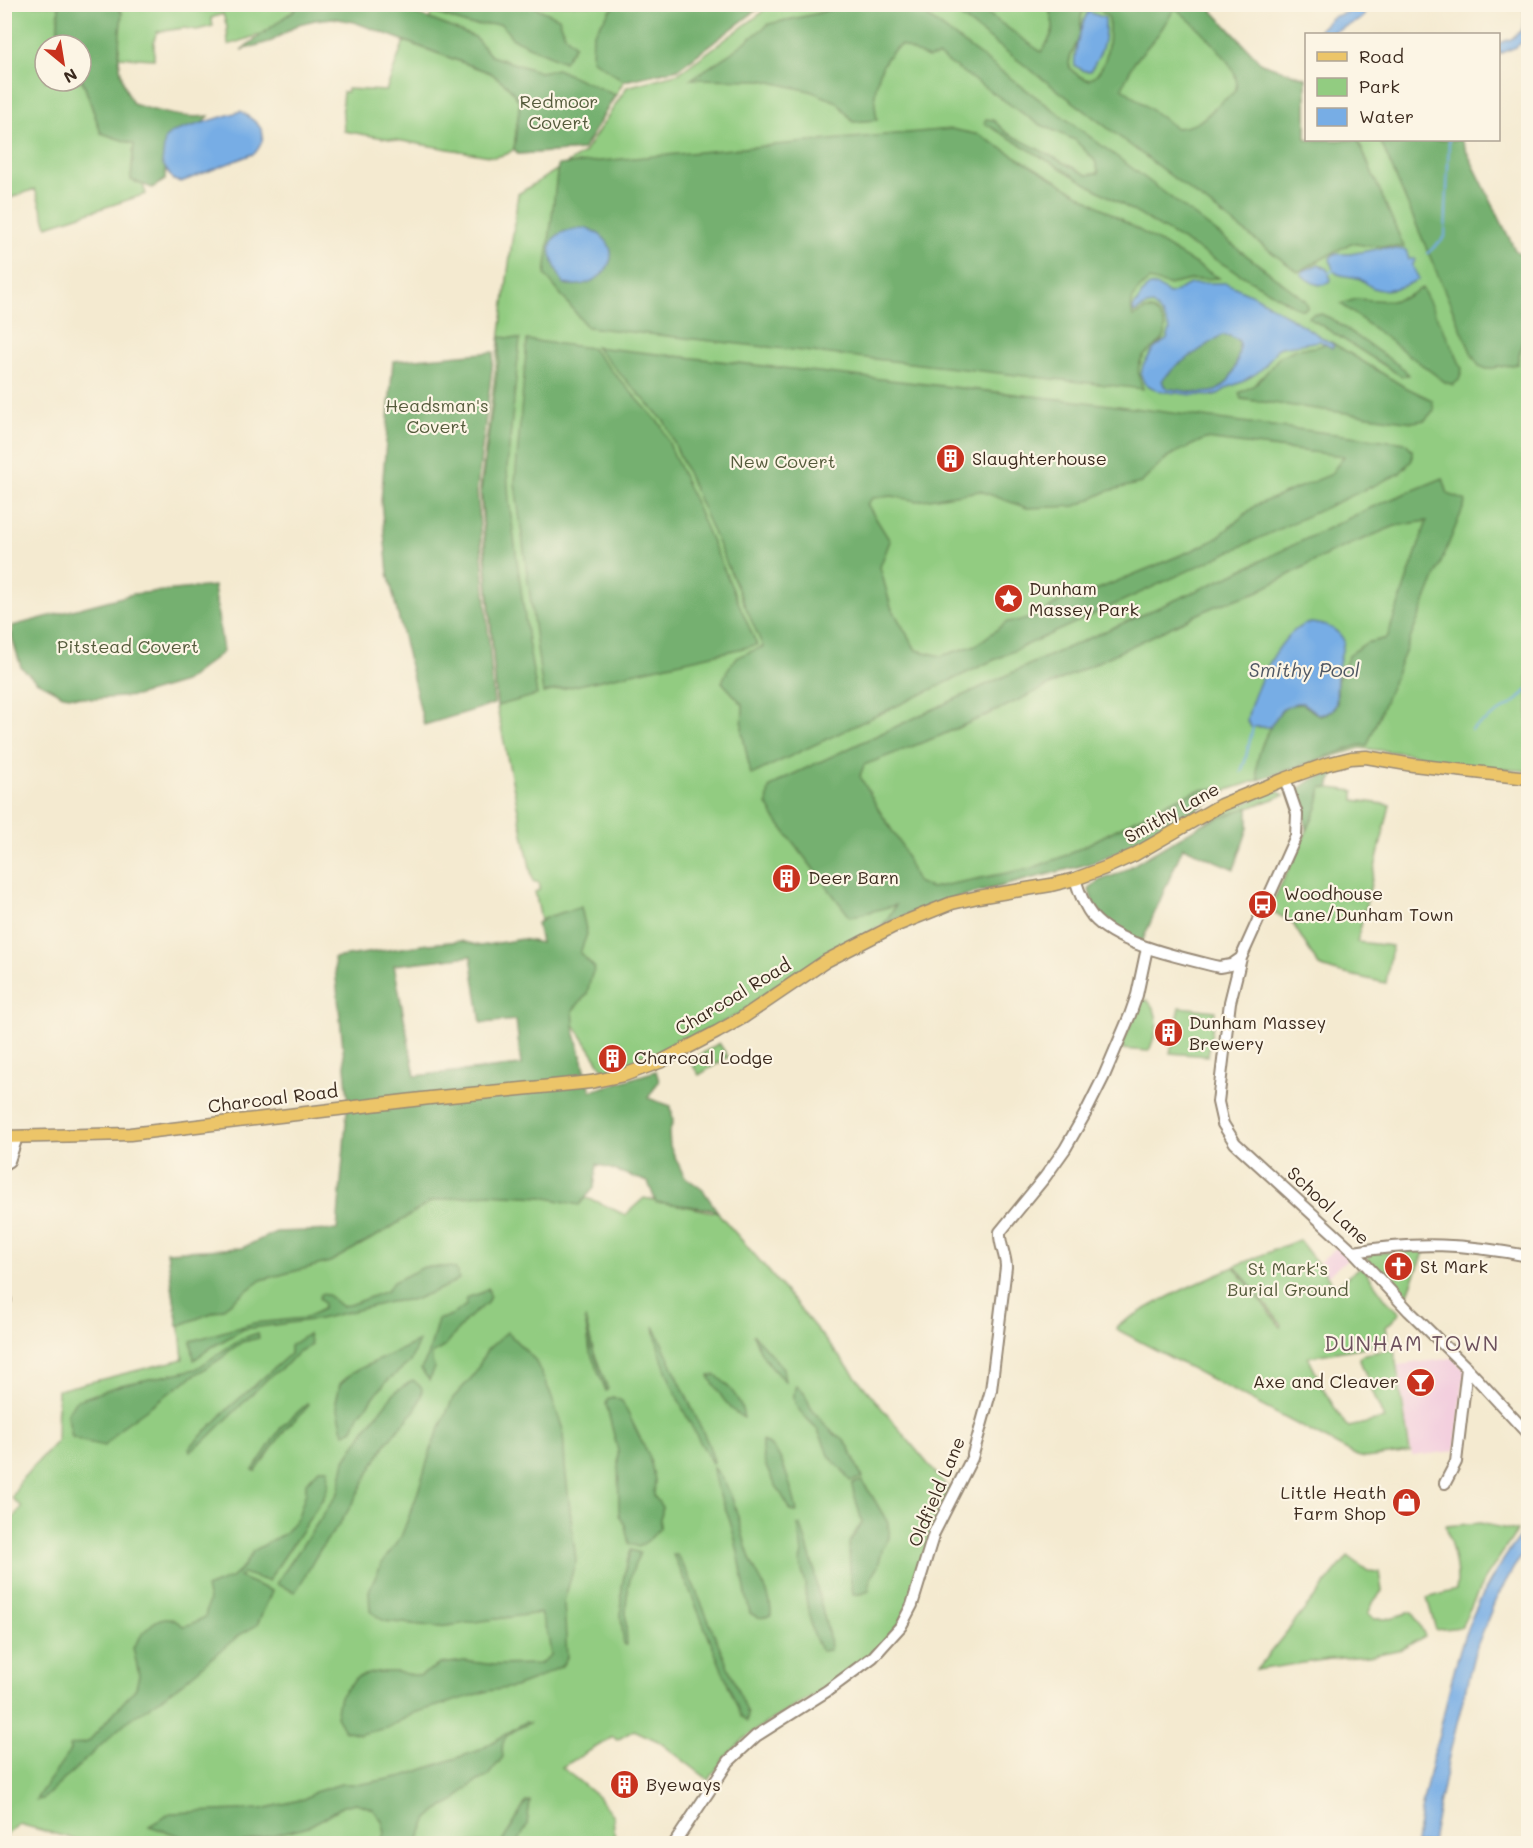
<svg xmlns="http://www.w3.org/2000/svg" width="1533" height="1848" font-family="Mali,sans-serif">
<rect width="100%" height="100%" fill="#fcf5e5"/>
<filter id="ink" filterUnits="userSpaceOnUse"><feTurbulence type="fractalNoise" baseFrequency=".0167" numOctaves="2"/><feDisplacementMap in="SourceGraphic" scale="12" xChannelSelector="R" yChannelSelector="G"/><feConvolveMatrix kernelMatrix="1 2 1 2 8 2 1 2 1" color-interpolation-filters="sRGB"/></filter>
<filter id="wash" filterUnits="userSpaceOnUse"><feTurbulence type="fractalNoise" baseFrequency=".008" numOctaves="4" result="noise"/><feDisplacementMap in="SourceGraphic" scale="24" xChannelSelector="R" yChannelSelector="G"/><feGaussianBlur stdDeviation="1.35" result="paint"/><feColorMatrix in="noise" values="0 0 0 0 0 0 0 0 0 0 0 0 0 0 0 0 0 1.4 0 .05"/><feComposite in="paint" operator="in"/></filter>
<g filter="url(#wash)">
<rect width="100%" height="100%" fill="#f4ead0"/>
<!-- built -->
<path fill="#f3cfde" d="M1342 1242 1354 1254 1328 1275 1319 1263Z
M1452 1358 1465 1370 1455 1451 1412 1456 1398 1365Z"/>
<!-- green -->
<path fill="#92cc81" stroke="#667b50" stroke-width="1.5" d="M4 5H59L58 29 69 45H45V81H81V76L101 133 134 144 131 180 143 185 146 194 47 226 35 189 5 200Z
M115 5H301L262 34 228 45 227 27 223 14 211 18 213 26 197 30 184 28 157 32 154 40V59L119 57 118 43 122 13Z
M435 5H762L758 9 678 69 624 81 583 150 518 154 532 85 421 41Z
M767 5H1207L1261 63 1306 78V140H1461L1515 250 1528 261V771L1464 766 1412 754 1360 748 1227 790 1160 833 1092 863 936 903 884 924 841 946 781 984 739 1014 662 1054 638 1065 607 1075 558 1000 535 892 539 890 540 885 538 882H533L497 708 480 489 518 194 584 153 627 87 679 73 760 14Z
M404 41 491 73 508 86 520 102 514 149 507 154 495 157 344 131 342 102 343 92H347V89L386 91Z
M1322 787 1354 791V800L1390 805 1357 942 1392 946 1386 983 1337 972 1319 966 1292 922 1269 910 1313 818Z
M1277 791 1284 795 1201 825 1223 812Z
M1147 1000C1163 1015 1156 1034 1149 1051L1121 1049 1135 1012 1141 1001Z
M1180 1007 1215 1011 1208 1056 1170 1053Z
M719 1043 728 1057 699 1075 690 1061Z
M432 1183 548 1186 598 1202 625 1215 644 1198 718 1213 766 1268 951 1492 910 1603 900 1623 883 1643 823 1690 763 1725 744 1739 725 1757 709 1780 658 1741 634 1730 617 1740 613 1737 562 1767 598 1797 613 1816 615 1843 92 1844 19 1824 5 1836V1518L10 1522 22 1507 12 1498 21 1480 57 1441 58 1390 183 1359 177 1302 322 1250Z
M1299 1240 1335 1286 1362 1266 1387 1301 1400 1313 1386 1327 1389 1343 1308 1357 1326 1394 1345 1424 1349 1427 1384 1419 1359 1358 1365 1354 1394 1349 1410 1452 1365 1458 1357 1456 1116 1329 1117 1326C1154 1302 1193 1284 1234 1267L1281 1327 1282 1325 1235 1266Z
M1425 1250 1405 1301 1367 1258 1373 1253Z
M1480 1523 1517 1531 1483 1582 1461 1627 1436 1630 1427 1598 1456 1590C1460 1570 1451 1546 1446 1526Z
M1348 1556 1368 1571 1379 1572 1382 1591 1374 1601 1368 1614 1373 1619H1386L1413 1612 1425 1636 1402 1649 1369 1656 1330 1659 1256 1670Z"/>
<!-- forest -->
<path fill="#75b06f" stroke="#586d46" stroke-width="1.5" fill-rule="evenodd" d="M618 4H762V5L758 9 678 69 624 81 592 59 593 34 610 11Z
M59 5H115L122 13C118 47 115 73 133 104 159 112 182 119 209 116L196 131 166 153 165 180 152 188 131 180 134 144 101 133 81 76V45H69L58 29Z
M301 5H394L475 37 491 56 540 72 557 69 615 95 583 150 518 154 514 149 520 102 508 86 491 73 354 22 333 18 315 20 299 24 272 41 241 50Z
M413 5H530L559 18 565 35 575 45 564 62 513 39 501 24 469 25Z
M845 5H912L1132 168 1305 300 1308 306 1305 309H1299L984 123 986 119 993 120 1007 133 1087 175 1099 173 1095 161 1075 140 1037 123 939 56 928 58 901 45C884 55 877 76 875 95 874 103 876 112 877 120L853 122 837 102 810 91 762 80 691 79 728 55 769 24 815 14Z
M945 5H976L1041 52C1046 45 1054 34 1053 25 1052 17 1049 14 1049 5H1207L1261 63 1306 78V140H1358L1404 247 1368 246 1351 243 1298 272ZM1089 7 1100 10 1109 18C1109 38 1110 71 1088 80 1058 68 1071 58 1079 38 1081 30 1080 21 1082 13ZM1175 8C1190 20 1243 66 1236 88 1234 95 1225 98 1219 104 1203 119 1199 126 1176 128L1122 88 1133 64 1159 33Z
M951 129 980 135 1219 278 1191 280 1168 285 1149 280C1136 291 1128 299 1133 317L1145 310H1152C1159 314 1161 317 1164 324 1172 346 1144 345 1139 366 1137 374 1141 382 1143 389L587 327 545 275 558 165Z
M1380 140H1461L1515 250 1528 260V319L1517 364 1487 369 1479 366 1473 357Z
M1422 288 1454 350 1462 369 1459 380 1453 385 1445 382 1341 304 1356 299 1391 301 1406 297Z
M1313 314H1321L1330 318 1404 369 1408 375 1401 376 1308 317Z
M1222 335 1230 336 1239 341C1240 359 1232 387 1212 392 1199 395 1182 390 1169 389L1164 386 1162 380 1176 366Z
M500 337 520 339 507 468 509 501 529 648 537 695 497 706 481 490 499 360Z
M527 340 591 348 661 425 757 645 543 693 515 483Z
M1331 342 1403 386 1432 400 1434 410 1425 420 1413 422 1241 399 1239 393 1253 386 1265 374 1280 356 1296 349 1316 347Z
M595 347 1094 403 1406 443 1412 450V460L1399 474 996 659 751 775 742 732 743 705 722 682C734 654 736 657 763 647L665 422ZM1205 439 1344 456 1330 475 1256 505 1214 540 1193 550 1091 592 1063 599 1036 618 1007 622 976 645 941 656 916 650 891 607 880 567 890 541 867 504 873 498 892 496 917 501 980 491 1027 508 1076 506 1108 491 1141 483 1169 456Z
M494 352 477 489 494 704 424 725 388 573 381 501 393 361Z
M1443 478 1448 494 1466 501 1367 746 1360 745 1259 780C1258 776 1256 770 1257 766 1258 749 1273 714 1288 706 1293 704 1298 704 1303 704L1318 715H1325L1333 710 1337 703V681L1350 654 1366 643 1387 638 1427 521 1395 526 1330 553 1257 592 1213 607 1000 709 942 735 864 765 860 776 879 810 902 846 917 882 931 888 1032 868 1067 855 1169 802 1199 790 1217 788 1227 790 1160 833 1092 863 936 903 884 924 896 905 850 917 776 820 767 804 769 788 785 778 1033 663 1225 578 1370 508Z
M214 586 223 652 184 682 136 696 93 699 63 695 36 681 21 667 12 637V626L133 594Z
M1336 772 1331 781 1329 788 1322 787 1317 808 1307 830 1299 789 1313 779Z
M1248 807V828L1234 869 1183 847 1142 942C1120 930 1095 918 1089 890L1098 881 1118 874 1201 825Z
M581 907 587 934 580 953 595 968 591 977 587 994 573 1010 575 1034 591 1091 656 1071 659 1081 648 1098 671 1106 673 1121 669 1133 670 1146 684 1176 703 1190 718 1212 711 1209 656 1202 648 1182 597 1164 594 1188 579 1205 542 1197 487 1194 432 1201 387 1230 330 1262 261 1280 222 1309 178 1326 167 1252 242 1248 276 1232 337 1230 348 1098 334 958 428 944 461 941 480 946 522 939 541 943 537 923 547 917ZM471 956 481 1023 516 1020 521 1065 415 1076 394 965Z
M424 1267H450L456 1269 459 1279 445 1287 416 1299 390 1302 319 1319 244 1329 212 1347 194 1360 191 1341 254 1323 305 1318 323 1309 324 1304 319 1298 321 1294 328 1295 341 1306 349 1305 387 1291 393 1282Z
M488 1288 490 1296 487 1303 466 1320 445 1346 432 1354V1362L435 1368 429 1380 421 1369 428 1356 438 1319C449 1318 458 1311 466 1305V1298L481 1293Z
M585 1318 593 1350 608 1389 606 1391 590 1352Z
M654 1326 708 1443 714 1461 712 1463C690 1425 660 1370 654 1326Z
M507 1332 535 1360 550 1392 563 1430 565 1467 576 1561 564 1601 567 1658 562 1666 536 1679 515 1687 488 1691 414 1713 387 1728 360 1734 344 1730 336 1716 340 1696 357 1677 376 1672H396L420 1676 440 1664 465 1661 494 1665 539 1664 551 1655 548 1635 540 1613 439 1627 384 1621 370 1611 369 1591 382 1563 401 1537 416 1498 433 1443 453 1398 474 1375 487 1350Z
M258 1333 259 1338 242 1342 228 1352 222 1358 190 1378 123 1426 105 1446 82 1441 72 1437 67 1414 75 1401 121 1385 196 1369 240 1339Z
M308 1334 311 1345 298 1352 287 1364 267 1379 208 1438 190 1451 189 1448 231 1406 290 1354V1346Z
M753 1334 783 1368 785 1381C770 1368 759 1353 753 1334Z
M419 1341 410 1362 386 1382 359 1415 353 1429 344 1434 336 1402 340 1384 353 1372Z
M716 1375C730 1387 741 1399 744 1418 728 1410 718 1391 709 1376Z
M413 1380 422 1388C421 1413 401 1423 388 1441 372 1464 361 1490 346 1514 340 1525 331 1534 324 1544 313 1559 306 1577 295 1592L276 1584 338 1493 345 1460 367 1427 394 1393Z
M796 1385 804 1392 811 1408 821 1420 834 1434 841 1437 849 1447 862 1478 850 1481C844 1470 835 1465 829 1455 825 1447 822 1437 817 1429 810 1420 796 1411 794 1399 793 1395 795 1389 796 1385Z
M613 1397 622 1401 649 1456 655 1480 654 1496 662 1507V1513L660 1518V1528L650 1539 639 1547 629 1544 625 1525 619 1515 618 1451 606 1404 608 1399Z
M307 1404 309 1405 302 1413 286 1428 256 1471 253 1470 282 1426Z
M762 1441C768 1444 773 1447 777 1453 784 1463 795 1499 797 1512L791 1511C779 1487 760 1469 762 1441Z
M713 1467C737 1492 738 1526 750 1558 758 1580 771 1589 771 1615 762 1619 758 1618 750 1613 743 1584 740 1553 731 1525 725 1504 714 1488 713 1467Z
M319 1469H329L328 1485 324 1497 268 1581 243 1573 239 1577 272 1591 257 1625 238 1636 175 1689 125 1723 43 1799 36 1800C46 1782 60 1769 70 1750L69 1746 88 1742 136 1688 139 1675 133 1648C139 1638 152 1619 165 1618 172 1617 177 1622 183 1626L191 1624 205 1617 209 1600 206 1588 231 1578 243 1567 253 1551 284 1534 298 1517 306 1492V1483Z
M862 1481 871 1494 888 1523 889 1532V1538L882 1550 878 1566 870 1579 869 1591 861 1594H853L850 1576 849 1543 862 1522 852 1486 853 1483Z
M798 1525H801L814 1569 818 1593 829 1636 830 1650 821 1651 812 1630 806 1598 805 1584 800 1562 802 1553Z
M631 1550 640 1553C624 1584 625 1611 627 1645H624C619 1609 619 1585 631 1550Z
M673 1555H677L694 1586 748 1714 747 1721 741 1716 689 1589Z
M525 1722 529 1723C511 1733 499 1734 503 1757L487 1777 474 1783 463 1792 454 1802 438 1810 428 1819 417 1843H379L385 1833 382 1821 373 1809 356 1803 343 1806 324 1818 309 1826 242 1843H202L149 1826 171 1813 262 1809 304 1799 315 1792 341 1784H362L404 1776 480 1750Z
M530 1801 527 1825 518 1843H502L526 1802Z"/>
<!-- water -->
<path fill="#77ade5" stroke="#596c82" stroke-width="1.5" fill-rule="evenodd" d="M1354 5H1366L1364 16 1360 20 1328 34H1315L1331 18 1352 10Z
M1524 5H1528V37L1516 47 1499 54V43L1511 39 1522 30 1525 16Z
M1088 12 1105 18C1106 40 1103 52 1090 71H1085L1075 66C1073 56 1082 21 1088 12Z
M241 111C259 124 272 132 255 153L181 182 173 180 162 163 165 138 173 132Z
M587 228C635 246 603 293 564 284 544 250 542 230 587 228Z
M1383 248 1406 250 1409 259H1415V261L1412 265 1419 279C1406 286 1388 294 1373 288 1367 285 1363 279 1357 278 1342 274 1332 279 1330 258L1334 254H1350Z
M1319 264 1327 269 1331 279C1323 291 1309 282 1301 274L1303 271Z
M1209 283H1226L1257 297 1334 345 1332 348 1320 341 1281 347 1277 349 1265 366 1257 373 1242 382 1229 387 1218 394 1210 396 1193 395 1158 391 1144 383 1141 375 1143 365 1153 350 1167 339 1170 330C1165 320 1162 312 1152 305L1144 307 1134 313 1133 308C1146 291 1146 275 1169 294L1173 293 1190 284ZM1222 335 1230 336 1239 341C1240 359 1232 387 1212 392 1199 395 1182 390 1169 389L1164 386 1162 380 1176 366Z
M1311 623C1325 624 1338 628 1344 641L1337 673 1336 703 1332 710 1325 714H1318L1303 703H1296L1281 710 1270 727H1251L1247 721C1251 695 1281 626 1311 623Z
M1528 1526V1548L1514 1567 1495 1601 1475 1651 1450 1752 1434 1830 1432 1843H1416C1421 1804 1431 1765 1441 1726 1448 1696 1454 1666 1464 1637 1479 1596 1501 1560 1528 1526Z"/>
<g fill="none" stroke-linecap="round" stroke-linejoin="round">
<!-- stream -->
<path stroke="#77ade5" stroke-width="2" d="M1428 253 1445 237 1449 140
M1329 273 1334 270
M1471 730 1518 700 1528 689
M1241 772 1245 761 1253 727"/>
</g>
</g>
<g filter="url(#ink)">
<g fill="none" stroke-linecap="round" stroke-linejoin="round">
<defs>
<path id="minor" d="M1285 779 1297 814 1296 836 1241 958 1230 1002 1218 1102 1223 1124 1235 1143 1354 1252 1409 1311 1467 1368 1528 1434
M1075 879C1079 892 1084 906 1093 917 1117 945 1184 958 1219 967L1231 965 1241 958
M4 1164 9 1161 17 1137
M1354 1252C1417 1241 1466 1244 1528 1256
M4 1298 6 1300
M1445 1483 1456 1462 1467 1368
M674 1844 729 1761 756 1736 827 1691 873 1657 901 1626 912 1605 934 1533 972 1458 991 1390 1006 1267C1006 1255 999 1244 1000 1232L1045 1177 1065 1149 1085 1114 1104 1076 1130 1015 1137 995 1147 948"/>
<path id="major" d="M4 1137 130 1134 430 1098 591 1082 624 1075 662 1061 717 1032 742 1018 826 961 892 927 952 903 978 897 1051 885 1075 879 1105 868 1134 855 1221 805 1285 779 1327 764 1351 758 1366 757 1413 765 1528 778"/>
</defs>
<!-- minor casing -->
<use href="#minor" stroke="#988a77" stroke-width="14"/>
<!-- major casing -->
<use href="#major" stroke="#988a77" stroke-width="15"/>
<!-- minor -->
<use href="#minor" stroke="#fff" stroke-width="10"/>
<!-- major -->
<use href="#major" stroke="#ecc569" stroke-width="12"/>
</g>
</g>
<!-- icons -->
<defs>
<symbol id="building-disc" viewBox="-11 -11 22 22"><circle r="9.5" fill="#c8321e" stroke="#fcf5e5"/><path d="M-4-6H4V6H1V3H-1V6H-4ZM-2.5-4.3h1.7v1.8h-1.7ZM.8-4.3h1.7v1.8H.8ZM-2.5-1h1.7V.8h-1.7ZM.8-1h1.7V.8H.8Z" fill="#fff"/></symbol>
<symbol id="sight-disc" viewBox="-11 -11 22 22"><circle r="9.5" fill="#c8321e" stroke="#fcf5e5"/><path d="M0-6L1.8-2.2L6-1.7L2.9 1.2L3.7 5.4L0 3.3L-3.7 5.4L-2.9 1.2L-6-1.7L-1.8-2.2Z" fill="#fff"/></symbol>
<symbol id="bus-disc" viewBox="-11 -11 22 22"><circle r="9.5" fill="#c8321e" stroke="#fcf5e5"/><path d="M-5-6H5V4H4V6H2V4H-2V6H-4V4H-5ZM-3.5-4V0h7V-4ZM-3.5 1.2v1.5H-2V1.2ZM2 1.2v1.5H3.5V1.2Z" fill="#fff"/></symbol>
<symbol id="church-disc" viewBox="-11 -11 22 22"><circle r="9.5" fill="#c8321e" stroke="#fcf5e5"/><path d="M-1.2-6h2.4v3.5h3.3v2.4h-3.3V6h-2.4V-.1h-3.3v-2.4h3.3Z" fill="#fff"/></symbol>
<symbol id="bar-disc" viewBox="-11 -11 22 22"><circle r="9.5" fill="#c8321e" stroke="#fcf5e5"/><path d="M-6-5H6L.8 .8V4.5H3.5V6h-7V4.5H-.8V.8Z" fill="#fff"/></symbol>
<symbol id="shop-disc" viewBox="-11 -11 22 22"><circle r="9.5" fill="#c8321e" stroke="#fcf5e5"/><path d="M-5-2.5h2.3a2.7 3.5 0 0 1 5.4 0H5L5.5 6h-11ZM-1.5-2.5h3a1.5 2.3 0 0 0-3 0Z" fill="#fff"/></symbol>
</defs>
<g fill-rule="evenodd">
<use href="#building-disc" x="934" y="442" width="33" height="33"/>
<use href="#sight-disc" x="992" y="582" width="33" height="33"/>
<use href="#building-disc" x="770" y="862" width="33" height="33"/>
<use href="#bus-disc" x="1246" y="888" width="33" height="33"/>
<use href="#building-disc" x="1152" y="1016" width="33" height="33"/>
<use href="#building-disc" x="596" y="1042" width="33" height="33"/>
<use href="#church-disc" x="1382" y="1250" width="33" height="33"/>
<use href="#bar-disc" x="1404" y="1366" width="33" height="33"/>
<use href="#shop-disc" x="1390" y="1486" width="33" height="33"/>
<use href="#building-disc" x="608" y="1768" width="33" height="33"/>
</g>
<g text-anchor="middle" stroke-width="4.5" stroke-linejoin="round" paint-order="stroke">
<!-- park labels -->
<g font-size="18" fill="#555b3c" stroke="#fcf5e5">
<text x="559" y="108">Redmoor<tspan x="559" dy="21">Covert</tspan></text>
<text x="437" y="412">Headsman's<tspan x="437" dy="21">Covert</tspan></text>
<text x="783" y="468">New Covert</text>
<text x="128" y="653">Pitstead Covert</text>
<text x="1288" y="1275">St Mark's<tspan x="1288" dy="21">Burial Ground</tspan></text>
</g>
<!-- poi labels -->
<g font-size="18" fill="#3b2a1e" stroke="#fcf5e5" text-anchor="start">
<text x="972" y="465">Slaughterhouse</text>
<text x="1029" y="595">Dunham<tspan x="1029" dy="21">Massey Park</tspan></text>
<text x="808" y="884">Deer Barn</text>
<text x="1284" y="900">Woodhouse<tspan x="1284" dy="21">Lane/Dunham Town</tspan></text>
<text x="1189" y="1029">Dunham Massey<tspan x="1189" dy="21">Brewery</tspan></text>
<text x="634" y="1064">Charcoal Lodge</text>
<text x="1420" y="1273">St Mark</text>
<text x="1399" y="1388" text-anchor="end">Axe and Cleaver</text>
<text x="1386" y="1499" text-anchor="end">Little Heath<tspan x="1386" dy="21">Farm Shop</tspan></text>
<text x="646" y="1791">Byeways</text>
</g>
<!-- street labels -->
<g font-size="18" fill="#3b2a1e" stroke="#fcf5e5">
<text transform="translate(1172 813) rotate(-29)" y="6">Smithy Lane</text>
<text transform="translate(733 997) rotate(-31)" y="6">Charcoal Road</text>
<text transform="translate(273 1099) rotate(-7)" y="6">Charcoal Road</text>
<text transform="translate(1328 1206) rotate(43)" y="6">School Lane</text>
<text transform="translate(937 1492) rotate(-67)" y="6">Oldfield Lane</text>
</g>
<!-- water labels -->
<g font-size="20" font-style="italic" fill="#505864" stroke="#fcf5e5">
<text x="1304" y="677">Smithy Pool</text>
</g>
<!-- quarter labels -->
<g font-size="21" letter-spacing="1.5" fill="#6d515e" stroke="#fcf5e5">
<text x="1412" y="1351">DUNHAM TOWN</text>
</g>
</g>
<!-- margin -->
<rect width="1533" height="1848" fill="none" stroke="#fcf5e5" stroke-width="24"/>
<!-- legend -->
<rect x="1305" y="33" width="195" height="108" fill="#fcf5e5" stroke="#afa495" stroke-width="1.5"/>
<rect x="1317" y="52" width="30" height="9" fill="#ecc569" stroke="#afa495" stroke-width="1.5"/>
<text x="1359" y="63" font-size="18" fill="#3b2a1e">Road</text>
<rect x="1317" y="78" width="30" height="18" fill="#92cc81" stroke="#afa495" stroke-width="1.5"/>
<text x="1359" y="93" font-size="18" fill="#3b2a1e">Park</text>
<rect x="1317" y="108" width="30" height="18" fill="#77ade5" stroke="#afa495" stroke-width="1.5"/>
<text x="1359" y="123" font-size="18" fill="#3b2a1e">Water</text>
<!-- north arrow -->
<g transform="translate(63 63) rotate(150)"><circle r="28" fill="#fcf5e5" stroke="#afa495" stroke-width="1.5"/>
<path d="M0-4.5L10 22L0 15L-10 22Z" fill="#c8321e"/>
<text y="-9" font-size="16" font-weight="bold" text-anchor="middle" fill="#3b2a1e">N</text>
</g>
</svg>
